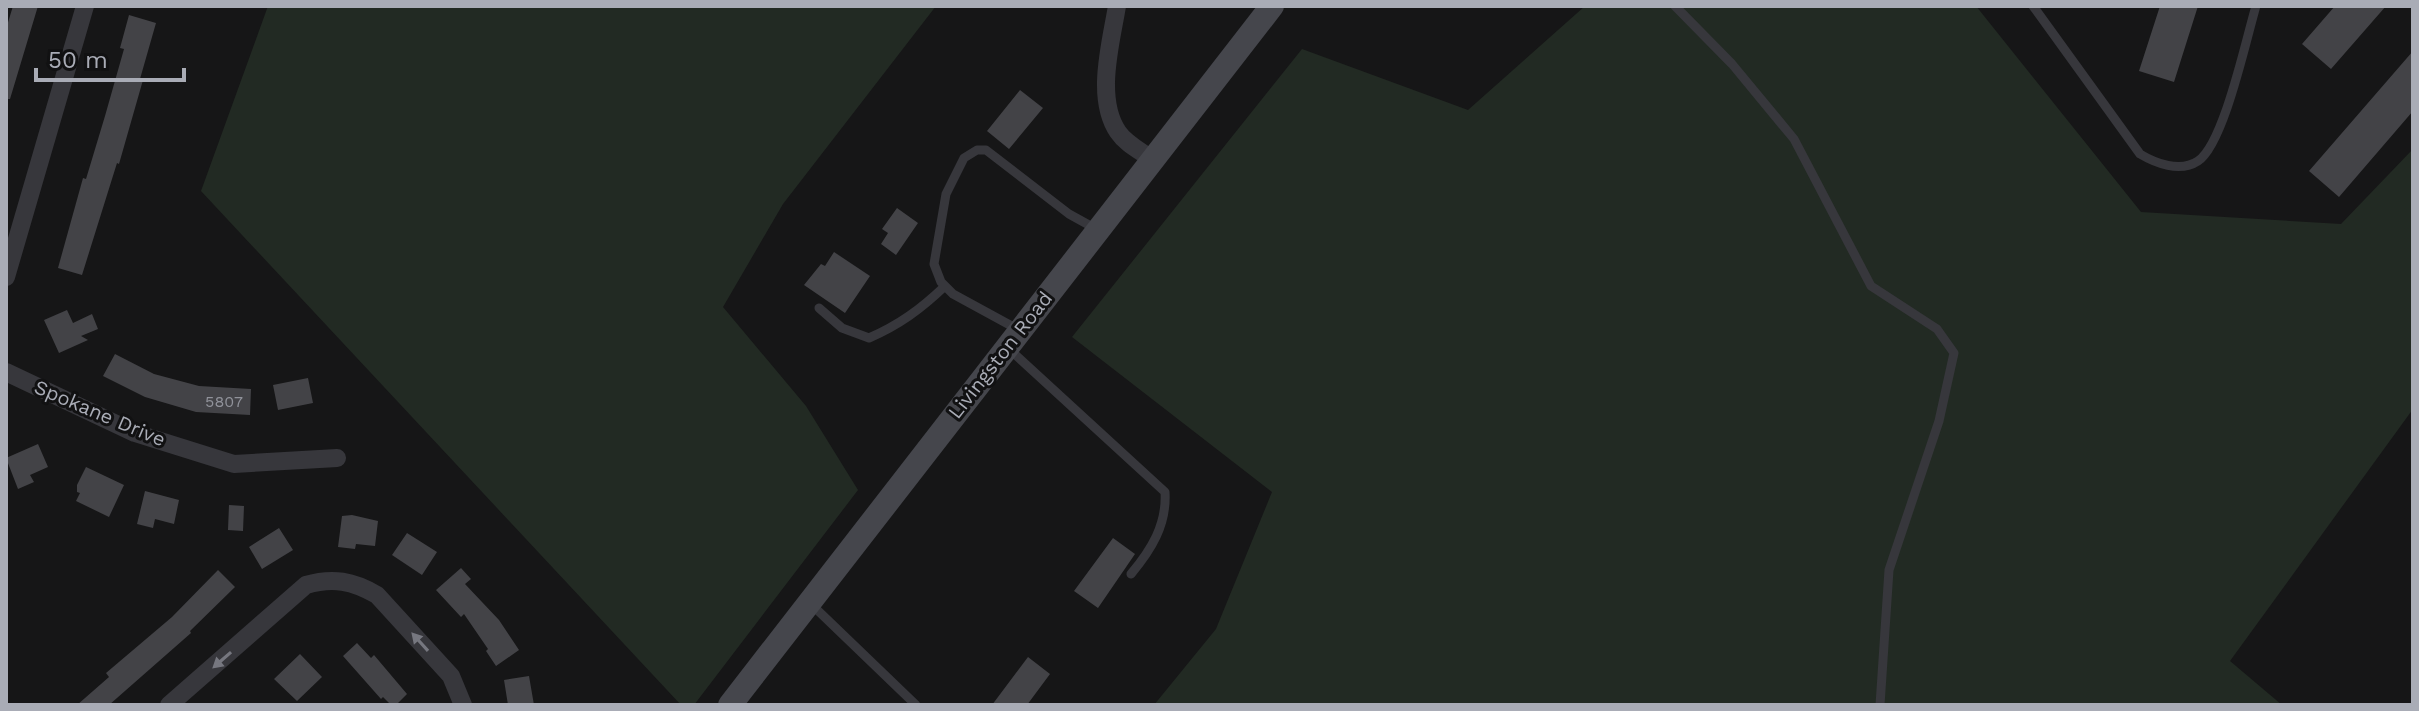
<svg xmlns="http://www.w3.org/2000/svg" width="2419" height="711" font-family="'Work Sans',sans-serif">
<rect width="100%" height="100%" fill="#161617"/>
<!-- green -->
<path fill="#222a23" d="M268 6H936L783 204 723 307 806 406 858 490 694 705H681L201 191Z
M1585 6H1976L2141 212 2341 224 2413 149V409L2230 661 2282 705H1154L1216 629 1272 492 1072 337 1302 49 1468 110Z"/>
<!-- building -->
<path fill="#434347" d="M13 6H38L10 99H6V29Z
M2160 6H2198L2174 82 2139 71Z
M2335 6H2386L2331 69 2302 44Z
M129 15 156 23 140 79 143 80 119 164 117 163 82 275 58 268 83 178 86 179 105 116 124 49 120 48Z
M2413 51V111L2339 197 2309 171Z
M1020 90 1043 108 1009 149 987 131Z
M897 208 918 223 896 255 881 244 888 233 882 229Z
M834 252 870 276 845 313 804 285 821 264 825 266Z
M67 310 73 323 92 314 98 329 81 336 88 340 59 353 44 320Z
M115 354 154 374 199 386 251 389 250 415 196 412 145 397 103 376Z
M308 378 313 403 278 410 273 385Z
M38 444 48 467 30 475 34 482 18 489 6 458Z
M86 467 124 485 109 517 76 501 80 493 77 492V485Z
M145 491 179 500 174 524 155 519 153 528 137 524Z
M229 505 244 506 243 531 228 530Z
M352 515 378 521 375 546 356 544 355 549 338 547 342 516Z
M279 528 293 550 262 569 249 547Z
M407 533 437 552 422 575 392 555Z
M1113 538 1135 554 1098 608 1074 591Z
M461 568 471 579 465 584 499 620 519 650 496 666 486 651 488 649 464 614 461 617 436 590Z
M218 570 235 587 190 631 191 633 109 705H77L109 677 106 673 172 617Z
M357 643 371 658 374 655 407 694 396 705H391L383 697 381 699 343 656Z
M300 654 322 677 297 701 274 679Z
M1028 657 1050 674 1027 705H992Z
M529 676 534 705H508L504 680Z"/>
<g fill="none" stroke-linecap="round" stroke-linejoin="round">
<!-- service -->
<path stroke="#37373c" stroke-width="9" d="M1675 6 1732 64 1794 139 1871 286 1937 329 1954 353 1939 421 1889 570 1880 705
M2033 6 2140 154C2155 163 2180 173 2198 161 2224 144 2246 39 2256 6
M819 308 842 328 869 338C899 325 921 309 945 286
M1019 330 953 294 941 282 934 264 946 194 964 158 977 150H986L1069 214 1098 230
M1009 349 1165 492C1167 525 1151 550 1131 574
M810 603 916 705"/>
<!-- minor -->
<path stroke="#37373c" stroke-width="18" d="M1117 6C1111 43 1095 98 1118 132 1126 144 1141 151 1153 160
M6 277 85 6
M6 372 135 433 234 464 337 458
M169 705 306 585C333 577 353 581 377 595L451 676 463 705"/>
<!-- secondary -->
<path stroke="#45464c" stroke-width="24" d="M730 705 1272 6"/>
</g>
<!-- one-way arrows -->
<defs><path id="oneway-solid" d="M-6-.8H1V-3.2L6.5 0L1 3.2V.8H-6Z" transform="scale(2)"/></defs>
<g fill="#76777f">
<use href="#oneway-solid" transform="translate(420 642) rotate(-132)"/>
<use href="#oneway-solid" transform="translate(222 660) rotate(139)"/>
</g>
<g text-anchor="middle" stroke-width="6" stroke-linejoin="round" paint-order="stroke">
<!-- number labels -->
<g font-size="16" fill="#90929a">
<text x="224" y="407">5807</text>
</g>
<!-- street labels -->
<g font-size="20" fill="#a9acb6" stroke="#111112">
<text transform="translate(1000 355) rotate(-52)" y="7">Livingston Road</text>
<text transform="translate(100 413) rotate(23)" y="7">Spokane Drive</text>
</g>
</g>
<!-- border -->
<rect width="2419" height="711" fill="none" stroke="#a9acb6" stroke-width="16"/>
<!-- scale -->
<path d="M36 68v12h148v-12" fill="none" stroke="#a9acb6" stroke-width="4"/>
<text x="48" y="68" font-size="24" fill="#a9acb6" stroke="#111112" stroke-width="6" paint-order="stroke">50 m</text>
</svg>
